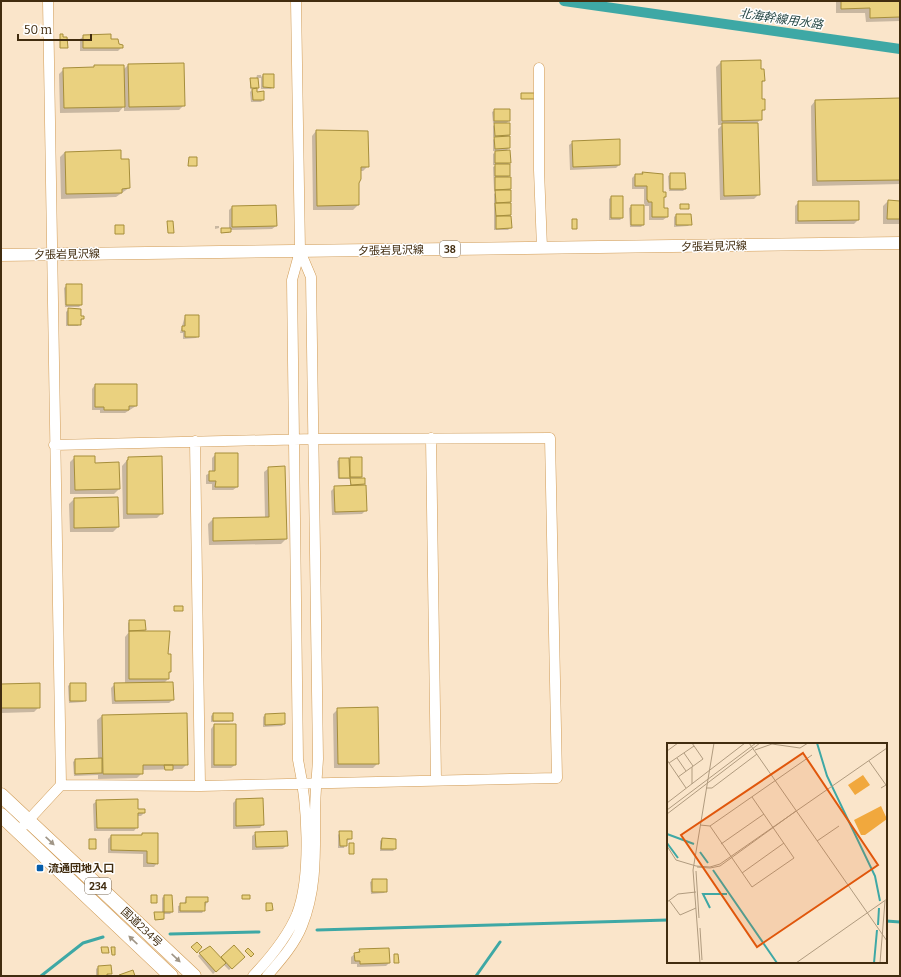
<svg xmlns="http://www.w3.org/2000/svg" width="901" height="977" font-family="Bitter,'Noto Sans JP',serif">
<rect width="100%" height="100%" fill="#fae5ca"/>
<!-- shadow -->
<path fill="#0003" d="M836 1H900V21L866 22 865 13H836Z
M84 36 110 40 122 47 118 51H80V39Z
M721 62 760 70 764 81 761 83V100L764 109 761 113V119L757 123 759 194 754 199 720 200 718 129 722 125H718L716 67Z
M128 65 184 105 179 110 124 111V106L119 112 60 113 59 74 64 69 123 70Z
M257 75H261V77L263 75 273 87 271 89H261V78H257L256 93 263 100 261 102H251L250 92 254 88 250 89V80L256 79Z
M900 99V184L812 186 811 106 815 101Z
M495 110 509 121 505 124 509 135 507 137H509V148L506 151 510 162 507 165 509 176 507 178H510V228L508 230H494V194L496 192 494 191 493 167 496 165H493V154L496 151H493V140L495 137H493V126L496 123H493L492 112Z
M316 131 368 166 363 171H360L358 183V205L353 210H313L312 136Z
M573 142 619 165 616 168 570 170 569 145Z
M65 152 120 160 129 188 116 197 61 199 60 157Z
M643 173 665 197 663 199V209L667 217 663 220H649V206H645L644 203V189H632V178L635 175Z
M671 174 685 189 683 191H669L668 176Z
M611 197 622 218 620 220H609V199Z
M888 201 900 202V224H883V206Z
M799 202 858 220 854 224H795V206Z
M632 206 643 225 641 227H630L629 208Z
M232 207 276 226 272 229 230 230 229 233H221L229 229V210Z
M676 215 690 224 688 226 674 227V217Z
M215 226H219V228L215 229Z
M67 285 81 305 79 307H65L64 288Z
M68 310 83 318 78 326H66V312Z
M185 316 198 336 196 338 183 339V333H180Z
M95 385 136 406 125 413H100V410H92V389Z
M216 454 237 487 233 490H212V484H206V475L212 472V458Z
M75 457 94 464 119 489 114 494H70V462Z
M129 458 162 513 157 518 123 519 122 466Z
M361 458V477L359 479 364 484 361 486 366 510 362 514 332 515 331 491 335 487H350V479H338L337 461 340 459Z
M269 468 286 539 281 544 209 545 208 524 213 519 265 518 264 472Z
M74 499 118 527 113 532H70L69 504Z
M130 621 145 630 143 632 167 655 170 671 168 674V679L163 684 173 700 169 703 112 704 111 688 115 684H125V637L129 632H128V623Z
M70 684 85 700 83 702 69 703 68 686Z
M1 685 39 707 34 712 1 713Z
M338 709 378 763 373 768H334L333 714Z
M213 714 232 720 229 722H211V716Z
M265 715 284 724 282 726 263 727V717Z
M102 716 187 764 182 769 142 770V773L137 778 98 779V775L74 776 73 762 75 760 98 759 97 720Z
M214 725 235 765 231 768H211V729Z
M236 800 263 824 260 828 233 829V803Z
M97 801 137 810 144 813 141 816H137V827L134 831H94L93 804Z
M340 832 351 839 346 841 344 848H338V835Z
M256 833 287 845 283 849 252 850V836Z
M143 834 157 863 154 867H143V854L108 853V839L111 836H140Z
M382 839H395V849L393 851H380V841Z
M373 880 386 891 384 893 371 894 370 882Z
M164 896 172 912 170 914H163V920H155L154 913H162V898Z
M186 898 207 902 204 910 202 913H178V906L184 904Z
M234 946 244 957 229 970 223 964 213 974 198 956 200 954 221 959Z
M360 950 389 963 386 966 357 967V964H351V957Z
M98 967 111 973 106 976H96V969Z"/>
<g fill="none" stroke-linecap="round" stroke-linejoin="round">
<!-- stream -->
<path stroke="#3ea8a5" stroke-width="3" d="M886 921 900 922
M317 930 668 920
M170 934 259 932
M41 976 83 943 103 937
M476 976 500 942"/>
<!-- canal -->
<path stroke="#3ea8a5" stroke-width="10" d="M564 1 900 49"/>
</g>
<!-- building -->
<path fill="#ead17f" stroke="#a68e3b" d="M841 1H900V17L870 18V8L841 9Z
M60 34H63V37H67L68 48H60Z
M111 34V39H118L119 44 123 45V48H83V35Z
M761 60V69H764L765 81H762V99H765V110H762V120L722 121 721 61Z
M184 63 185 106 129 107 128 64Z
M94 65H124L125 107 64 108 63 68 94 67Z
M263 74H274V88L263 87Z
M250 78H258L259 88H251Z
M257 88V92L264 91V100H253L252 89Z
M521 93H535V99H521Z
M900 98V180L817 181 815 100Z
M494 109H510V121H494Z
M494 123H510V135L495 136Z
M722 123H758L760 195 724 196Z
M316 130 368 131 369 167H361V179L359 183V205L317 206Z
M510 136V148L495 149 494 137Z
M620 139V165L573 167 572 141Z
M121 150V159H129L130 188 122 189V193L66 194 65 152Z
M510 150 511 163H495V151Z
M189 157H197V166H188Z
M495 164H510V176H495Z
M642 172 663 174V192H666V197H664V208H668V217H652V202H648V200H647V186H635V174H643Z
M670 173H685L686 189H670Z
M495 177H511V189L495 190Z
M495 190H511V202L496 203Z
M611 196H623V218H611Z
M888 200 900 201V219H887Z
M798 201H859V220L798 221Z
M495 203H511V215L496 216Z
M680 204H689V209H680Z
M276 205 277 226 232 227V206Z
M631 205H644V225H631Z
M676 214H691L692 225H676Z
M496 216H511L512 228 496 229Z
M572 219H577V229H572Z
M167 221H173L174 233H168Z
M115 225H124V234H115Z
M221 228H231V232L221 233Z
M66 284H82V305H66Z
M68 308 81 309V316H84V319H81V325H68Z
M185 315H199V337H185V331H182V326H185Z
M95 384H137V406H129V410H104V407H95Z
M215 453H238V487H215L216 481H209V471H215Z
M74 456H95V463L119 462 120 489 75 490Z
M162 456 163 514H127V460H128V457Z
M350 457H362V477H350Z
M339 458H349L350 478H339Z
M285 466 287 539 213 541V518L269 517 268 467Z
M350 478H365V484L351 485Z
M366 485 367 511 335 512 334 486Z
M118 497 119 527 74 528V498Z
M174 606H183V611H174Z
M129 620H145L146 630 129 631Z
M129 631H170L168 654H171V672H169V679H129Z
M173 682 174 700 115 701 114 683Z
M40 683V708H1V684Z
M70 683H86V701H70Z
M378 707 379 764H338L337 708Z
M187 713 188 765H143V774H103L102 715Z
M213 713H233V721H213Z
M285 713V724L265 725V714Z
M214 724H236V765H214Z
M102 758V773L75 774V759Z
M164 765H173V770H165Z
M263 798 264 825 236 826V799Z
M138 799V809H145V813H138V828H97L96 800Z
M287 831 288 846 256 847 255 832Z
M339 831H352V839H347V846H340Z
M142 833H158V864L147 863V851L111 850V835H142Z
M382 838 396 839V849H381Z
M89 839H96V849H89Z
M349 843H354V854H349Z
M372 879H387V892H372Z
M151 895H157V903H151Z
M164 895H172L173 912H164Z
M242 895H250V899H242Z
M186 897H208V902H205V911H180V903H186Z
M266 903H272L273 910 266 911Z
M154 912H164V919L155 920Z
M197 942 202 947 197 953 191 947Z
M234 945 245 957 232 969 221 957Z
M210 946 226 963 216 972 199 953Z
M101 947H108L109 953H102Z
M111 947H115V955H112Z
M248 948 254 954 251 957 245 951Z
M389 948 390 963 360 964V961H355L354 953 360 952 359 949Z
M394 954H398L399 963H394Z
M111 965 112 974H107V976H98V966Z
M133 970 135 976H120L119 975Z"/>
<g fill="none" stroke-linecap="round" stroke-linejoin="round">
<defs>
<path id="minor" d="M539 68V170L542 248
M431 438 436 780
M195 441 200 786
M54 445 314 439 550 438 557 778 200 786 61 785
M24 825 61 785 48 1
M253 976C270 958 287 938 297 914 312 874 307 801 298 760L292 280 300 251 296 1
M267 976C280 961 295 944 302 926 317 889 315 852 315 814 315 795 317 777 318 759L311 277 300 251"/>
<path id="major" d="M1 255 900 243"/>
<path id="highway" d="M1 795 194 976
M1 815 171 976"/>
</defs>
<!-- minor casing -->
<use href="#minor" stroke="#d09c57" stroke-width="11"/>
<!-- major casing -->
<use href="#major" stroke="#d09c57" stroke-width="13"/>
<!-- highway casing -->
<use href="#highway" stroke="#d09c57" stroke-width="15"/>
<!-- minor -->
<use href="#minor" stroke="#fff" stroke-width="10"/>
<!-- major -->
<use href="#major" stroke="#fff" stroke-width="12"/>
<!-- highway -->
<use href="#highway" stroke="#fff" stroke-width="14"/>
</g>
<!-- one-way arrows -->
<defs><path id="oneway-solid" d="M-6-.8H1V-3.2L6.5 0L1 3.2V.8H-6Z"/></defs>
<g fill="#a09687">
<use href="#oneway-solid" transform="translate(50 841) rotate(43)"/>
<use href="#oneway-solid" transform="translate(133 940) rotate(-137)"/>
<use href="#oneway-solid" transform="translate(176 958) rotate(43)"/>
</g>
<!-- markers -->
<rect fill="#055dab" stroke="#fff" stroke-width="1.5" x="36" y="864" width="8" height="8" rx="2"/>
<g text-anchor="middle" stroke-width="3" stroke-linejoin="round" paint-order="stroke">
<!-- shield labels -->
<g fill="#fff" stroke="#7a6b57" stroke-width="1">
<rect x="440" y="241" width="20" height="16" rx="3"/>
<rect x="85" y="878" width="26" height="16" rx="3"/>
</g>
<g font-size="10" font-weight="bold" fill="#412c0f">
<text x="450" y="253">38</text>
<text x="98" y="890">234</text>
</g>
<!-- street labels -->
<g font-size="11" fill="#412c0f" stroke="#fff">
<text transform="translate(714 246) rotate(-1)" y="4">夕張岩見沢線</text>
<text transform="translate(391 250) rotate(-1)" y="4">夕張岩見沢線</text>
<text transform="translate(67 254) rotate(-1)" y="4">夕張岩見沢線</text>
<text transform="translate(142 927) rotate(43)" y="4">国道234号</text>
</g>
<!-- poi labels -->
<g font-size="11" font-weight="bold" fill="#412c0f" stroke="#fff" text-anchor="start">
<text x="48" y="872">流通団地入口</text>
</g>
<!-- water labels -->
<g font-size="12" font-style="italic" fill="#2a4a48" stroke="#fff">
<text transform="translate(781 19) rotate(8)" y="4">北海幹線用水路</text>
</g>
</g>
<!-- overview -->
<g transform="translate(667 743)">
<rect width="220" height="220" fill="#fae5ca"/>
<path d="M196 32 203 42 188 52 181 42ZM214 63 220 76 198 92H194L187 77Z" fill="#f1a83d"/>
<path fill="none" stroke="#3ea8a5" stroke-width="2" d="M150 0 160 33 208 133 213 158M0 91 27 101M0 100 11 115M33 109 41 120M46 127 110 220M43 165 36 151H60M211 182 212 165M207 220 210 187"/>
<path fill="none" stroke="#b09b7f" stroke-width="1" d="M82 0 220 198M88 7 105 1 133 5 141 0M0 8 11 0M17 10 26 23M10 15 19 28M0 17 19 45M202 18 219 42 214 45M2 20 27 3M25 24V41M11 34 36 16 25 0M39 45H45L90 11M0 60 78 0M0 67 89 0M0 71 93 0M33 82 43 83 145 12M43 83 85 144 127 115 85 54M150 98 172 83M54 101 97 71M0 103 9 117 29 123M29 123 43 124 53 121 220 5M30 124 43 125 53 123 129 68M29 128 32 175M75 130 117 100M2 157 13 172 29 165M0 159 11 151 29 149M33 185 35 217M33 220 26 127 47 0M129 220 220 156M213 220 218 158"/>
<path fill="#e0570c" fill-opacity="0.15" stroke="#e0570c" stroke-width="2" d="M136 10 211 122 90 204 14 92Z"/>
<rect width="220" height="220" fill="none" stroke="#412c0f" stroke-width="2"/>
</g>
<!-- border -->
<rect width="901" height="977" fill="none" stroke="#412c0f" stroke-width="4"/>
<!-- scale -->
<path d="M18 34v6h73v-6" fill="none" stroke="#412c0f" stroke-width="2"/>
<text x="24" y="34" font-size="12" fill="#412c0f" stroke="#ffffff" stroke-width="3" paint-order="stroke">50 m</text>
</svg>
